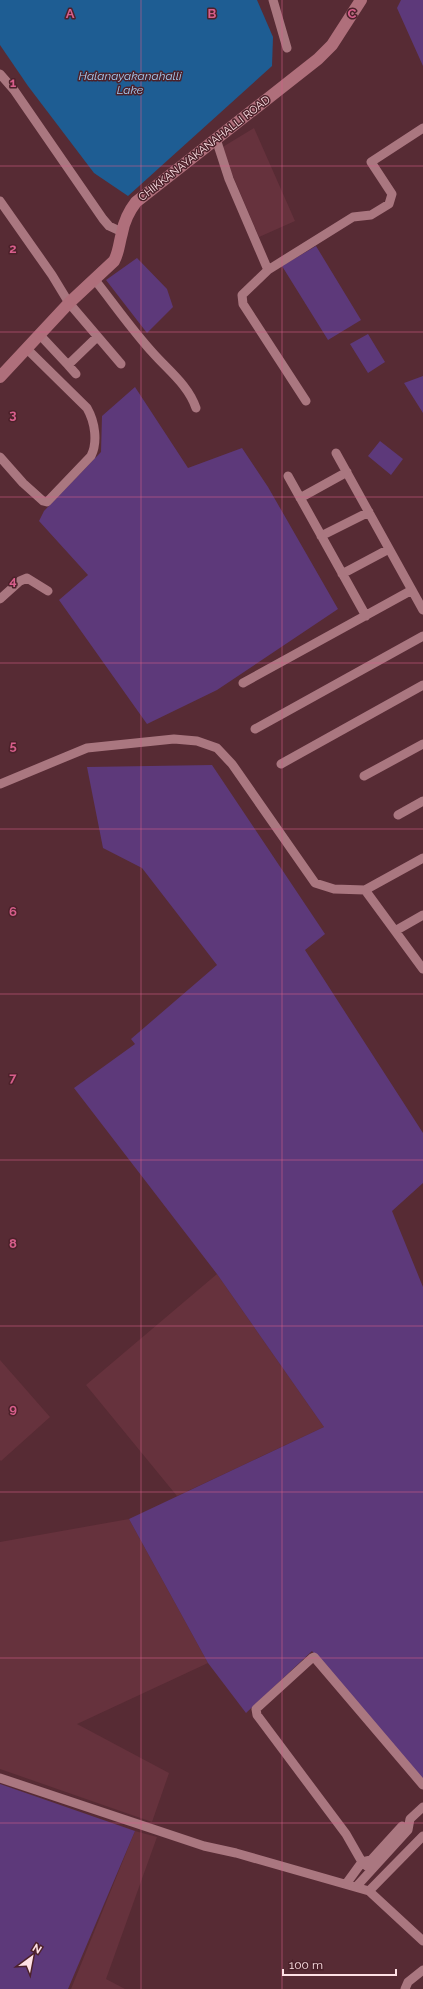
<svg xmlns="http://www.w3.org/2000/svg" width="423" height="1989" font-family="Raleway,sans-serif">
<rect width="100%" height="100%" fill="#572b34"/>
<!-- built -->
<path fill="#66323d" d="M254 128 295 221 259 237 221 148Z
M217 1274 324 1427 177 1496 86 1385Z
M0 1360 50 1417 1 1461 0 1460Z
M129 1519 208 1663 77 1724 169 1773 152 1822 0 1769V1542Z
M135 1831 157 1837 106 1979 125 1989H71Z"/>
<!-- green -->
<path fill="#5d397a" d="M401 0H423V66L397 8Z
M316 246 361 320 328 340 282 266Z
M137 258 167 289 173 307 147 333 106 280Z
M368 334 385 362 368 373 350 344Z
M423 376V413L404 383Z
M135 387 188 468 242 448 268 487 338 609 217 690 147 724 59 600 88 575 39 521 44 511 101 452 102 416Z
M380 441 403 459 391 475 368 456Z
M212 765 325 934 305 950 423 1133V1183L392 1211 423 1287V1783L312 1651 246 1713 208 1663 129 1519 324 1427 217 1274 74 1088 135 1044 131 1039 217 965 142 868 103 848 87 767Z
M0 1784 135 1831 68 1989H0Z"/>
<!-- water -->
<path fill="#1e5d93" d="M0 0H257L273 37 272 66 128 196 94 173 28 86 0 45Z"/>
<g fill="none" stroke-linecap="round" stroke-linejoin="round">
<!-- minor -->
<path stroke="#aa7780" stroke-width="9" d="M273 0 287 48
M0 74 14 90 103 219 109 226 122 232
M216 139 229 179 268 270 353 217 371 215 389 204 392 194 371 162 423 128
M0 201 52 275 69 303 121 364
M268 270 242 295 243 304 306 401
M95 280C114 304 132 330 153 353 169 371 188 385 196 408
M39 334 68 365 97 337
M68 365 76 374
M336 453 423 610
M0 457 23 483 43 501 47 502 91 456C98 442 95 422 87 408L26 348
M288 476 366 616
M300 498 347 472
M321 536 369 512
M342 574 389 549
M0 599 20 581 27 578 48 591
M243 683 412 590
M255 729 423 636
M281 764 423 685
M364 776 423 744
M0 784 87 748 174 739 197 741 217 748 232 764 315 883 334 889 365 890 423 858
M398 815 423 801
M365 890 423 969
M395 931 423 915
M0 1778 204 1846 236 1853 369 1891 423 1941
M371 1870 362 1862 346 1834 257 1715 256 1709 312 1658 314 1657 423 1785
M346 1884 362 1862 371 1860 402 1826
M356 1887 408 1830 410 1819 423 1807
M369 1891 423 1836
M405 1989 408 1982 423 1970"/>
<!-- major -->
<path stroke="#af6f7b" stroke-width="12" d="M0 377 69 303 114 261C119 252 119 243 122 233 124 222 129 211 136 202L318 59 332 45 361 0"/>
</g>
<!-- grid -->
<path fill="none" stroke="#d75e8b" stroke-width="1" stroke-opacity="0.55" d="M141 0V1989M282 0V1989M0 166H423M0 332H423M0 497H423M0 663H423M0 829H423M0 994H423M0 1160H423M0 1326H423M0 1492H423M0 1658H423M0 1823H423"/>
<g text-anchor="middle" stroke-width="3" stroke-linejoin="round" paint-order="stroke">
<!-- street labels -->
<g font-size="11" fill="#fee1e5" stroke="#4c212a">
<text transform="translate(204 148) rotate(-38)" y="4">CHIKKANAYAKANAHALLI ROAD</text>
</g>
<!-- water labels -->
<g font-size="12" font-style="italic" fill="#a4caef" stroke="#4c212a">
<text x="130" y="80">Halanayakanahalli<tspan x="130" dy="14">Lake</tspan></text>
</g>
</g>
<g font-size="13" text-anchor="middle" font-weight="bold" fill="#d75e8b" stroke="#4c212a" stroke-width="3" stroke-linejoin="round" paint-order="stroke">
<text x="70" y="18">A</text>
<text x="212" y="18">B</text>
<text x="352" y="18">C</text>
<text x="13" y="87">1</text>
<text x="13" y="253">2</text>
<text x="13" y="419">3</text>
<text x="13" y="585">4</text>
<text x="13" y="750">5</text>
<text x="13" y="916">6</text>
<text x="13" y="1082">7</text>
<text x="13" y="1248">8</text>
<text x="13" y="1413">9</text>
</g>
<!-- north arrow -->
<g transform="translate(32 1957) rotate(32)" stroke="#4c212a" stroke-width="3" paint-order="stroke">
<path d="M0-3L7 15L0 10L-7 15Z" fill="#fee1e5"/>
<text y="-6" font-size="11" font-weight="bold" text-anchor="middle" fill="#fee1e5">N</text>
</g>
<!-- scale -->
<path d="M283 1969v6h113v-6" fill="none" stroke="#fee1e5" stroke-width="2"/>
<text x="289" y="1969" font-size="12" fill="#fee1e5" stroke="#4c212a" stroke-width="3" paint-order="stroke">100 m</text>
</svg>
